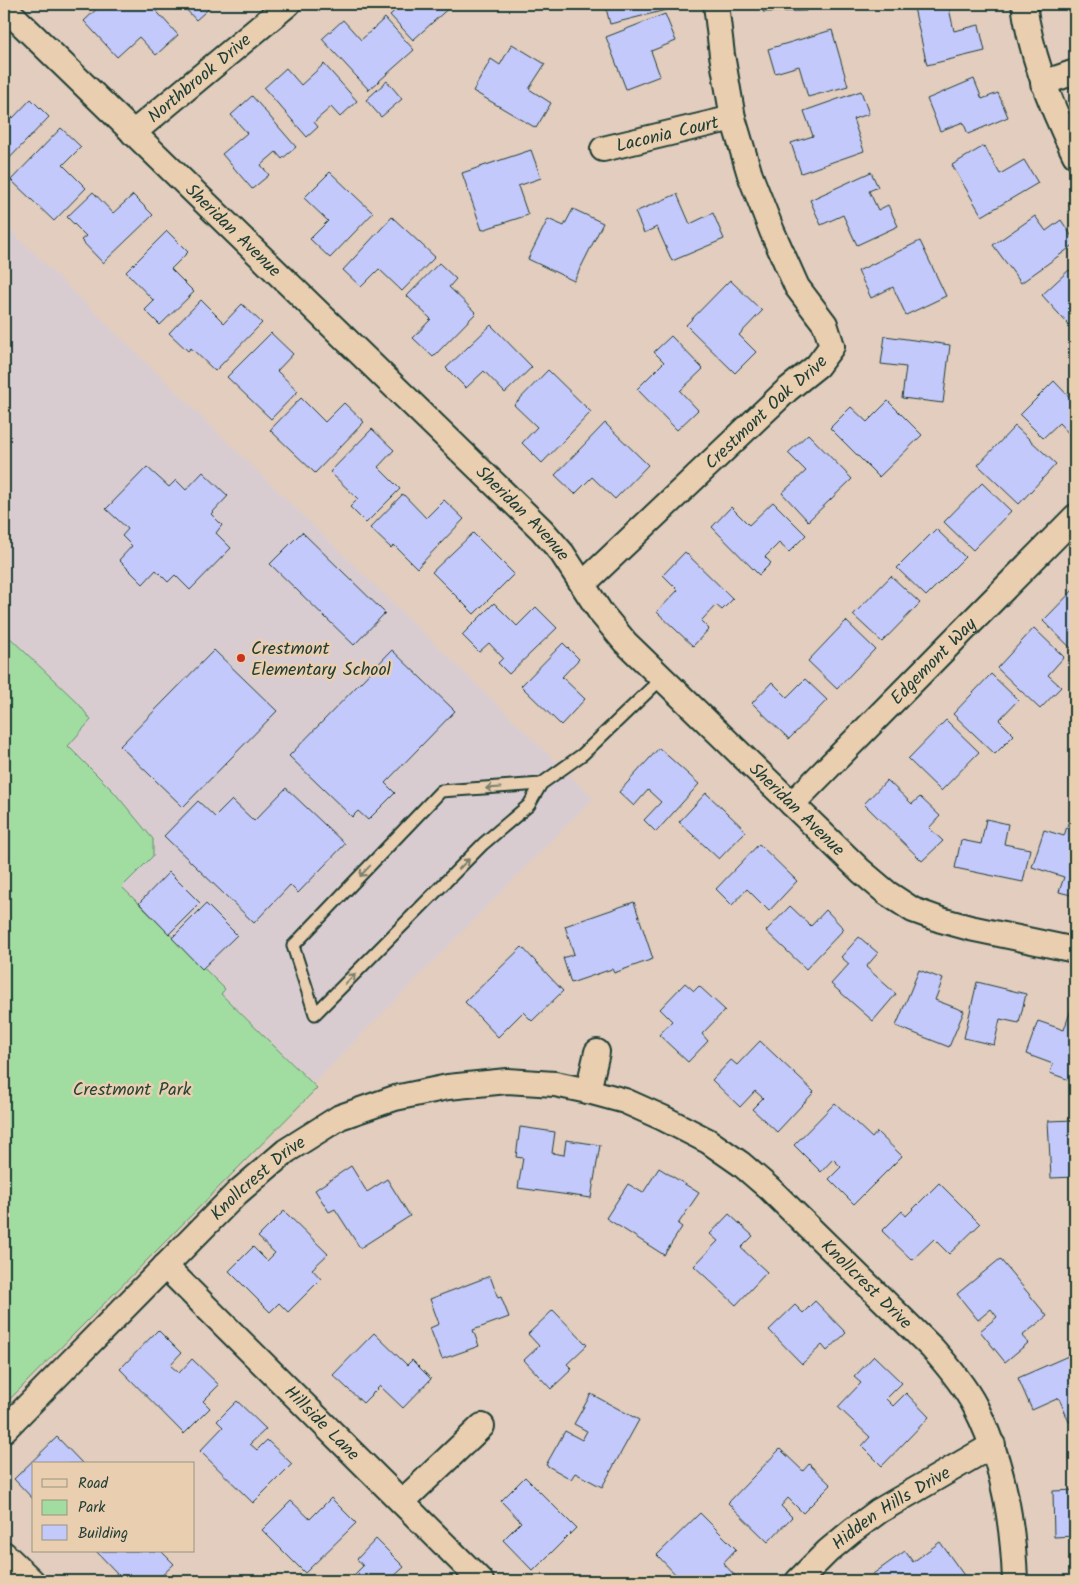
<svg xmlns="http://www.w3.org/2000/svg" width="1079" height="1585" font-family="Kalam,sans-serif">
<rect width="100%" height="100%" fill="#e2cdbf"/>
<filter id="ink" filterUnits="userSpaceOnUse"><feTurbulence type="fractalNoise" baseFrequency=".02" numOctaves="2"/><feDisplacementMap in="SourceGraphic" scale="10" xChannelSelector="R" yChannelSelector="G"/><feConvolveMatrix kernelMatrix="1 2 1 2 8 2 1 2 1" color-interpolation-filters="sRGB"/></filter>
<g filter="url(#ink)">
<!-- built -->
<path fill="#d9ccd1" d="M4 224 593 798 313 1084 221 994 225 989 122 887 153 856V839L114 792 67 746 91 720 78 703 4 632Z"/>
<!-- green -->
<path fill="#a1dca1" stroke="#608c6a" d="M4 632 78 703 91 720 68 746 114 792 153 839V856L122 887 225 989 221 994 317 1088 4 1405Z"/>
<!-- building -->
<path fill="#c4c9fb" stroke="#1f3d34" d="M102 4 107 9 113 4H150L178 35 156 55 139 37 117 57 84 21Z
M181 4H214L196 20Z
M402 4H453L413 40 390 15Z
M605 4H669L670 9 610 24Z
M763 4H806V11L763 12Z
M932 4H948L954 31 979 25 985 51 927 65 914 8Z
M665 14 676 41 651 51 660 76 626 89 606 37Z
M385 18 414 50 369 90 322 39 343 20 361 40Z
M832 30 848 86 808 97 799 66 775 73 768 49Z
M512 44 545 64 529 89 551 103 536 128 473 91 491 59 500 65Z
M324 64 357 101 340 117 331 107 314 122 318 127 307 137 264 88 286 68 301 85Z
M974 79 982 99 998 93 1008 117 968 134 963 122 940 131 927 99Z
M387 81 402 99 381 117 366 100Z
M861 91 869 114 853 119 864 151 801 173 791 143 813 136 804 111Z
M252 96 296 147 282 159 276 152 261 165 269 175 252 189 222 154 247 133 231 115Z
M31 99 49 117 4 164V109L13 118Z
M61 128 81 147 63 165 86 188 54 221 11 180Z
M984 146 1000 174 1024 160 1038 183 982 216 952 165Z
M531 150 541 178 518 186 528 215 482 230 462 173Z
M330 172 373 213 330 258 310 239 328 221 304 198Z
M871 172 878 187 869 191 878 210 888 205 898 226 857 245 843 215 821 225 810 200Z
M93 192 113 213 133 195 153 215 103 263 81 240 86 236 67 217Z
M677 194 690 224 713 213 724 239 672 261 657 227 644 233 635 212Z
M573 209 603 223 574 281 528 259 548 219 564 226Z
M1035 216 1046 231 1061 220 1075 241V244L1021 283 993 245Z
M392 217 435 257 402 291 379 269 361 287 343 270Z
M167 231 188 252 171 269 194 292 160 325 145 310 154 301 126 272Z
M920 241 946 296 906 315 893 287 871 298 858 271Z
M439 263 456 279 449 287 476 313 433 357 413 338 431 319 407 296Z
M1069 270 1075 276V332L1042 295Z
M730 280 762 311 739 335 756 352 735 373 686 325Z
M201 300 224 323 242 304 262 323 215 371 191 348 188 351 169 333Z
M491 325 532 367 505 393 484 371 466 388 446 368Z
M271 333 293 354 277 371 298 391 271 419 227 377Z
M671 336 703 369 680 391 698 410 677 430 637 389 664 362 654 352Z
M885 336 950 345 943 403 902 398 906 367 881 364Z
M548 370 591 412 542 463 522 443 537 427 514 405Z
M1054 381 1075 403V440L1059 423 1043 438 1020 415Z
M301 398 325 422 344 403 364 422 315 473 270 430Z
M888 401 922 435 879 477 830 428 851 407 867 422Z
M605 423 648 465 615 499 592 477 575 494 555 475Z
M1015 426 1056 464 1019 504 978 465Z
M372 429 394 450 378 467 400 489 366 523 350 507 358 499 330 472Z
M808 434 852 479 808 521 782 493 806 471 788 453Z
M147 467 169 487 176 480 186 490 203 472 228 496 211 514 222 525 216 533 231 548 190 590 175 575 168 582 156 570 143 584 119 560 132 546 122 536 128 529 106 509Z
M982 483 1011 511 973 550 944 522Z
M403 494 426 518 444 500 464 519 417 568 394 545 391 548 370 528Z
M773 502 806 535 789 552 779 543 765 557 771 563 759 575 712 527 731 507 749 525Z
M936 529 965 557 926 596 897 568Z
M302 532 385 613 354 645 270 564Z
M473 533 514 574 474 614 432 572Z
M685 552 733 599 722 610 716 605 701 621 709 629 693 646 657 612 678 590 663 575Z
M891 576 920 603 882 642 853 615Z
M1075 588V647L1073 650 1043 621Z
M494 603 517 626 536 607 557 628 509 674 498 663 503 658 489 643 479 652 462 635Z
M846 621 875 649 837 689 808 661Z
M1034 628 1064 657 1048 675 1061 687 1040 709 997 668Z
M563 643 579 659 562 677 585 699 561 725 521 686Z
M214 650 277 711 183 807 120 746Z
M392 650 455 711 385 783 395 793 368 820 358 811 352 817 289 756Z
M991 674 1018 700 999 720 1014 735 995 754 953 714Z
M805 679 827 700 789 739 752 703 772 682 787 697Z
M946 720 979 752 941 791 908 759Z
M659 748 699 784 656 832 644 820 661 802 648 790 634 806 619 792Z
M887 780 912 804 920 797 940 816 929 828 943 841 922 861 864 804Z
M286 788 345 844 298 893 290 885 254 923 164 836 198 801 215 817 232 800 254 821Z
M706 793 746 831 719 859 679 822Z
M986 819 1008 824 1004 844 1030 849 1023 882 955 868 961 840 981 844Z
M1069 820 1075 821V896L1059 892 1064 877 1032 867 1044 830 1064 836Z
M759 844 797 881 769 911 747 889 732 905 716 889Z
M169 872 200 903 169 934 139 903Z
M634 902 653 959 614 973 612 969 571 983 563 958 574 954 565 926Z
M206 904 237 935 202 969 172 938Z
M790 906 811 926 826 910 844 929 806 969 766 931Z
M859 937 878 953 866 967 896 994 873 1021 831 984 849 964 841 957Z
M522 947 563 991 532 1021 523 1012 498 1037 465 1002Z
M919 970 943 979 935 1000 964 1011 949 1047 896 1026Z
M977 982 1026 994 1019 1023 1000 1019 994 1045 964 1038Z
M685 983 694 991 699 986 725 1010 702 1034 708 1041 688 1062 659 1035 672 1021 660 1009Z
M1074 1001 1075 1002V1082L1050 1073 1053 1064 1026 1054 1038 1021 1064 1030Z
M760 1041 814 1092 777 1132 752 1109 763 1098 755 1091 740 1107 712 1080 731 1060 737 1065Z
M835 1103 872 1138 877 1132 902 1156 854 1204 829 1179 841 1167 833 1159 821 1172 794 1145Z
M1075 1120V1177L1051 1178 1048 1121Z
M520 1127 555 1132 552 1153 564 1155 566 1140 600 1145 591 1198 518 1188 523 1158 516 1157Z
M351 1166 367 1192 387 1179 410 1216 360 1248 335 1209 329 1212 315 1190Z
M659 1168 699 1193 678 1224 682 1227 664 1255 606 1218 628 1184 643 1193Z
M939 1183 980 1224 949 1254 934 1239 912 1260 882 1231 902 1211 906 1216Z
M284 1211 328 1254 312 1269 321 1279 288 1312 279 1303 270 1312 229 1271 253 1247 267 1261 275 1253 258 1237Z
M729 1214 753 1236 741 1248 767 1272 736 1305 694 1266 718 1241 710 1234Z
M1000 1259 1047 1316 1022 1336 1028 1343 1005 1362 980 1331 997 1317 991 1309 978 1320 957 1294Z
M490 1276 498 1298 501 1297 509 1317 473 1330 479 1346 442 1359 430 1328 439 1324 430 1299Z
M815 1301 846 1333 827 1351 822 1345 802 1364 769 1330 795 1305 803 1313Z
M553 1310 587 1345 567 1364 572 1369 551 1389 524 1360 539 1346 528 1334Z
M158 1330 181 1353 170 1365 179 1373 192 1359 219 1385 203 1401 210 1408 184 1434 120 1369Z
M374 1333 407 1365 412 1360 431 1379 403 1408 380 1386 363 1403 333 1375Z
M1075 1353V1420L1069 1422 1059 1398 1032 1410 1018 1378Z
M874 1356 902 1383 886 1399 893 1406 906 1393 929 1417 882 1466 862 1446 870 1437 838 1407 861 1383 854 1377Z
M591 1394 639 1420 602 1487 575 1473 571 1479 546 1465 565 1431 582 1440 587 1431 574 1424Z
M237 1401 266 1429 250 1444 257 1450 267 1440 292 1464 253 1503 200 1451 223 1427 217 1421Z
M57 1437 83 1464H34V1500L14 1479Z
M780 1449 803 1471 809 1464 831 1485 803 1513 788 1498 781 1506 792 1517 768 1542 728 1503Z
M525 1477 576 1528 533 1571 503 1540 521 1522 501 1501Z
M1075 1490V1536L1054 1537 1053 1491Z
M331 1498 356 1523 305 1573 262 1530 291 1501 310 1519Z
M700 1513 736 1549 723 1563 738 1579 736 1581H682L657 1555Z
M376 1539 404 1567 389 1581H348L363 1566 357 1559Z
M940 1542 968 1581H879L873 1574 905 1551 913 1562Z
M96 1551H161L174 1564 156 1581H108L117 1573Z"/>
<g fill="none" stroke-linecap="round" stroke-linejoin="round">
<defs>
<path id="lane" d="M541 784 441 791 293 946 315 1014 483 844 529 805 541 784 583 754 662 678"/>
<g id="street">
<path d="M1024 4C1031 57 1051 107 1075 155"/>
<path id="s1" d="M4 7 542 530 562 553 601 613 625 642 861 871 887 893 913 910 941 920 970 928 1075 950"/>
<path d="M1043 83 1075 72"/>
<path id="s2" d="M133 133 288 4"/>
<path id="s3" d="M603 149 733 118"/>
<path id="s4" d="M583 584 787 390 817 366 832 346 825 324 797 287 772 231 750 175 733 118 722 55 716 4"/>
<path id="s5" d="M792 804 1075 517"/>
<path d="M588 1091 597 1052"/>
<path id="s6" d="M165 1266 481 1581"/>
<path id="s7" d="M4 1430 237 1193 286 1151 340 1117 395 1098 448 1087 507 1081 555 1084 588 1091 625 1101 663 1118 708 1141 741 1164 770 1189 932 1348C948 1366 964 1385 975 1406 1003 1460 1013 1522 1015 1581"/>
<path d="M402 1502 482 1426"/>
<path d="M4 1554 32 1581"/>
<path id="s8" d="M798 1581 828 1551 852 1531 879 1511 993 1445"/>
</g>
</defs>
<!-- lane casing -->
<use href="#lane" stroke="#1f3d34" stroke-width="15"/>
<!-- street casing -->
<use href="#street" stroke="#1f3d34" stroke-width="28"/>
<!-- lane -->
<use href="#lane" stroke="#e9ceb0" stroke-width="11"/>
<!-- street -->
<use href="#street" stroke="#e9ceb0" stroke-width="24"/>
</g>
<!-- one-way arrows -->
<defs><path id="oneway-shaft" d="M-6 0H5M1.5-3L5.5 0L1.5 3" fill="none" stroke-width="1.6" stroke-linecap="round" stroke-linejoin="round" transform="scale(1.25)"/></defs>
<g stroke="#7a7e6c">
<use href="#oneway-shaft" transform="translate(493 788) rotate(176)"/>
<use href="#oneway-shaft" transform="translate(464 864) rotate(-45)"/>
<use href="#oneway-shaft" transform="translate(365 871) rotate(134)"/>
<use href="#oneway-shaft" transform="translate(350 979) rotate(-46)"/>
</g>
</g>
<!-- markers -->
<circle fill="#c8321e" stroke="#e9ceb0" stroke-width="2" cx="241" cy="658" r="5"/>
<g text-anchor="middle" stroke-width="5" stroke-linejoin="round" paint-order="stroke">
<!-- street labels -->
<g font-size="18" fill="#1f3d34" stroke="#e9ceb0">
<text dy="6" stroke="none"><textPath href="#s2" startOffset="86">Northbrook Drive</textPath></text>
<text dy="6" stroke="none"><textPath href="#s3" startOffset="66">Laconia Court</textPath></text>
<text dy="6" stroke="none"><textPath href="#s1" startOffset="320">Sheridan Avenue</textPath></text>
<text dy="6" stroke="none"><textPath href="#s4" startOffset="251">Crestmont Oak Drive</textPath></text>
<text dy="6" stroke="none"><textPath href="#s1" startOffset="725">Sheridan Avenue</textPath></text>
<text dy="6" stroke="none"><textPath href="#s5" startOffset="201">Edgemont Way</textPath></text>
<text dy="6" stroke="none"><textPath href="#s1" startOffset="1130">Sheridan Avenue</textPath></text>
<text dy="6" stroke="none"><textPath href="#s7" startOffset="358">Knollcrest Drive</textPath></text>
<text dy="6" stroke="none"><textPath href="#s7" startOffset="1059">Knollcrest Drive</textPath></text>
<text dy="6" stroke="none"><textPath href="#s6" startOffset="222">Hillside Lane</textPath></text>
<text dy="6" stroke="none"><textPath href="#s8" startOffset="119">Hidden Hills Drive</textPath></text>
</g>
<!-- poi labels -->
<g font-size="18" fill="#1f3d34" stroke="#e9ceb0" text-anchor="start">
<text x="251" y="654">Crestmont<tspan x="251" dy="21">Elementary School</tspan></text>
</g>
<!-- park labels -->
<g font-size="18" fill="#264539" stroke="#e9ceb0">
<text x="132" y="1095">Crestmont Park</text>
</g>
</g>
<!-- margin -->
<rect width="1079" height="1585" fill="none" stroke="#e9ceb0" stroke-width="20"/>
<rect x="10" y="10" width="1059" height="1565" fill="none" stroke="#1f3d34" stroke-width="2" filter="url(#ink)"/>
<!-- legend -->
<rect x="32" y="1462" width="162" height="90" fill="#e9ceb0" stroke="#98947e"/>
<rect x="42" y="1479" width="25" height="8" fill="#e9ceb0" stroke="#98947e"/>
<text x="78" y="1488" font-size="15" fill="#1f3d34">Road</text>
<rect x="42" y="1500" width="25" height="15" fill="#a1dca1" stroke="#98947e"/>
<text x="78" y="1512" font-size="15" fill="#1f3d34">Park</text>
<rect x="42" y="1525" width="25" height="15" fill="#c4c9fb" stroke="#98947e"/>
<text x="78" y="1538" font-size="15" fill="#1f3d34">Building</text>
</svg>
